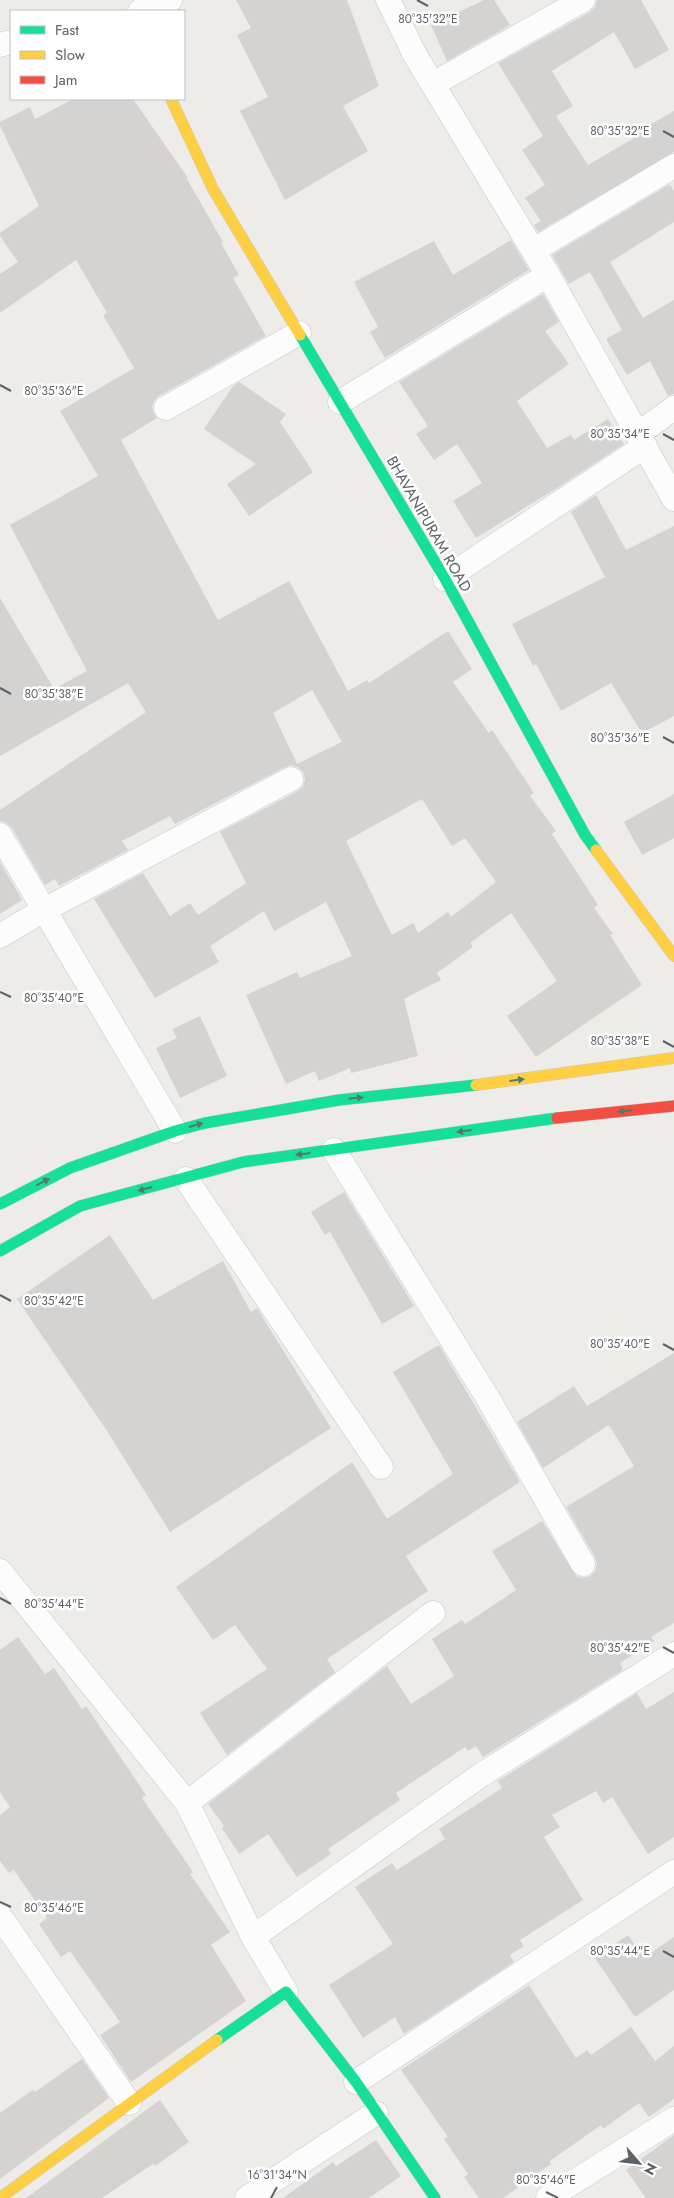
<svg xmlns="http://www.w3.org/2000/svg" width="674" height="2198" font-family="Jost,sans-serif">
<rect width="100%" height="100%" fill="#edece9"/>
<!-- building -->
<path fill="#d4d3d1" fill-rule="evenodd" d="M236 0H347L379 86 343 106 368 151 285 200 240 111 268 97 237 35 251 28Z
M484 0H494L510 25 447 61 431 25Z
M597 0H641L669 50 635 69 614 32 552 71 573 106 556 116 588 165 634 138 632 135 674 111V152L538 232 534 225 541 221 525 198 545 185 522 150 543 136 498 63 590 12 595 7Z
M73 99H133L188 178 187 179 223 242 221 243 239 275 233 278 266 336 159 396 154 401 152 407 154 414 157 418 121 440 218 620 289 581 348 691 367 680 369 683 448 631 472 669 453 682 489 733 492 730 534 793 530 796 556 831 552 834 598 905 594 908 613 934 610 935 642 985 536 1057 507 1016 557 981 511 913 470 943 473 947 437 973 441 980 404 999 418 1056 351 1073 350 1068 319 1081 315 1071 286 1084 246 995 297 972 300 978 352 956 326 902 274 931 264 911 210 946 219 962 155 998 94 899 143 873 170 916 190 903 198 915 246 883 220 832 298 791 303 786 305 779 303 772 298 767 291 765 285 767 175 824 170 816 122 841 128 850 59 886 55 879 45 885 12 828 6 823 0 821V810L146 712 128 683 0 756V598L54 689 87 671 10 525 98 476 60 411 134 368 103 315 107 313 76 260 0 313V274L18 262 0 236V233L39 206 0 126V122L30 107 35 119ZM312 690 342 742 297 764 273 713ZM422 799 452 846 465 838 496 882 451 917 448 912 418 933 413 923 392 935 346 841Z
M670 184 674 191V222L610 262 643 318 674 300V394L668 396 650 361 627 375 606 339 622 330 590 272 569 284 552 255Z
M511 240 529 270 385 358 370 332 378 327 354 282 434 241 453 275Z
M543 294 559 322 545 331 569 364 517 401 547 448 571 435 574 440 608 419 624 444 557 488 476 538 453 501 482 483 457 444 434 460 416 434 428 426 399 382Z
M239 382 286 414 280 422 313 472 249 516 227 484 256 464 204 429 233 386Z
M596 495 626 550 674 526V716L642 733 611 683 561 711 536 664 533 666 512 624 605 577 571 512Z
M674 794V838L642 855 624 822Z
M0 862 22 900 0 914Z
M200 1016 227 1076 180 1098 156 1048 177 1038 172 1029Z
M344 1192 414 1306 382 1324 330 1232 325 1235 311 1212Z
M110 1235 153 1300 223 1261 251 1312 257 1308 331 1428 170 1532 107 1431 17 1299Z
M439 1345 520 1482 406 1556 428 1591 327 1659 335 1672 227 1755 200 1713 267 1669 235 1625 213 1640 176 1587 352 1462 387 1519 453 1474 393 1372Z
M674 1353V1623L651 1637 654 1641 620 1663 623 1670 483 1757 476 1746 468 1751 465 1747 396 1793 400 1800 328 1849 331 1854 297 1877 268 1834 239 1854 222 1828 224 1826 208 1804 387 1666 411 1704 454 1676 432 1639 462 1620 465 1624 516 1590 492 1551 542 1521 576 1576 583 1578 590 1576 595 1571 597 1565 595 1557 566 1507 634 1466 609 1425 543 1468 517 1422 574 1386 587 1406Z
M18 1637 45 1674 54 1668 82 1709 86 1706 146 1795 142 1798 193 1872 190 1874 230 1932 211 1945 246 2001 131 2082 100 2035 120 2022 70 1951 61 1957 39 1924 47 1918 14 1870 9 1873 0 1861V1815L10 1807 0 1792V1650Z
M674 1692V1837L648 1854 612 1797 603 1803 596 1791 552 1815 560 1827 544 1837 583 1900 520 1940 524 1946 510 1955 514 1962 404 2034 395 2017 363 2038 329 1985 393 1944 355 1887 392 1863 397 1870 445 1839 439 1829 502 1788 498 1781 637 1693 646 1709Z
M628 1935 644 1958 674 1937V1990L635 2017 595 1958Z
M529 1985 576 2058 587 2050 591 2055 631 2027 655 2061 674 2046V2099L649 2117 639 2103 603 2129 601 2125 550 2161 551 2164 503 2198H479L464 2177 468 2174 444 2139 448 2137 401 2070Z
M82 2059 109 2098 0 2179V2113L33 2090 35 2092Z
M160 2100 189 2142 155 2166 153 2164 102 2198H26Z
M674 2135V2198H646L626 2170Z
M376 2140 401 2176 369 2198H283L333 2162 336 2166Z"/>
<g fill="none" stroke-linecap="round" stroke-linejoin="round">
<defs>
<path id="street" d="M388 0 415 55 548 275 674 499
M140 11 170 0
M0 45 11 42
M433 84 583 0
M534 250 674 166
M340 402 548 275
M166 408 299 333
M638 434 674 408
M445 579 645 446
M0 835 175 1131
M0 936 44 910 291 779
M334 1150 486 1395 583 1564
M186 1179 381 1467
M0 1571 187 1803 253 1937 286 1992
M187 1803 433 1613
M0 1916 129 2103
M253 1937 481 1775 674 1654
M356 2082 674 1872
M247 2198 376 2113
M548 2198 674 2119"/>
<path id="fast" d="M300 335 445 579 585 835 596 850
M0 1204 70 1168 175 1131 205 1123 339 1100 476 1085
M0 1251 80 1206 243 1162 557 1118
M217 2040 286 1992 356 2082 435 2198"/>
<path id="slow" d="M171 99 213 189 300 335
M596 850 674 956
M476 1085 674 1058
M0 2198 217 2040"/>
<path id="jam" d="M557 1118 674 1106"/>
</defs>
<!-- street casing -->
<use href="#street" stroke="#c8c8c8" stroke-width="25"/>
<!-- fast casing -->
<use href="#fast" stroke="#cacaca" stroke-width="12"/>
<!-- slow casing -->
<use href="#slow" stroke="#cacaca" stroke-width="12"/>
<!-- jam casing -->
<use href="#jam" stroke="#cacaca" stroke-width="12"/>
<!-- street -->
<use href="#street" stroke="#fcfcfc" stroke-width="24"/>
<!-- fast -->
<use href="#fast" stroke="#16e098" stroke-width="11"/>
<!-- slow -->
<use href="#slow" stroke="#ffcf43" stroke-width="11"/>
<!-- jam -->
<use href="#jam" stroke="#f24e42" stroke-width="11"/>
</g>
<!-- one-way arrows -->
<defs><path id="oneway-solid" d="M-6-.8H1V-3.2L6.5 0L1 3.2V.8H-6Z" transform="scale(1.25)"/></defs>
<g fill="#507a6f">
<use href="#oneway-solid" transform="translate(517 1080) rotate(-7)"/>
<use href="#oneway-solid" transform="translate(356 1098) rotate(-6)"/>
<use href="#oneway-solid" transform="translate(625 1111) rotate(174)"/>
<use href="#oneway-solid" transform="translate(196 1125) rotate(-15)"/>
<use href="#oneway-solid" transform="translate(464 1131) rotate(172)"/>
<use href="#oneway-solid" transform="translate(303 1154) rotate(173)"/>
<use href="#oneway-solid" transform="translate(43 1182) rotate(-27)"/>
<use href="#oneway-solid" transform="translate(145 1189) rotate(165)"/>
</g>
<!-- ticks -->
<path fill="none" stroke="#5e6165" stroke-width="2" d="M417 0 428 6M663 131 674 137M0 385 11 391M663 434 674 440M0 688 11 694M663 737 674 743M0 992 11 997M663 1041 674 1047M0 1295 11 1301M663 1344 674 1350M0 1598 11 1604M663 1647 674 1653M0 1902 11 1907M663 1951 674 1957M546 2192 558 2198M271 2198 277 2187"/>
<g text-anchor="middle" stroke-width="5" stroke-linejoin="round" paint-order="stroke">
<!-- street labels -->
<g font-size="15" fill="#5e6165" stroke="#fff">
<text transform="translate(429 524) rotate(60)" y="5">BHAVANIPURAM ROAD</text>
</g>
</g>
<g font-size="12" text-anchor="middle" fill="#5e6165" stroke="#fff" stroke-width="5" stroke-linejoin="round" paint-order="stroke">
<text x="428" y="23">80°35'32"E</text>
<text x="620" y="135">80°35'32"E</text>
<text x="54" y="395">80°35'36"E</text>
<text x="620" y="438">80°35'34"E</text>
<text x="54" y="698">80°35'38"E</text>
<text x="620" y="742">80°35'36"E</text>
<text x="54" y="1002">80°35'40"E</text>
<text x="620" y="1045">80°35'38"E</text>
<text x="54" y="1305">80°35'42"E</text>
<text x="620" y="1348">80°35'40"E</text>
<text x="54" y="1608">80°35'44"E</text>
<text x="620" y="1652">80°35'42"E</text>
<text x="54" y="1912">80°35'46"E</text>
<text x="620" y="1955">80°35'44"E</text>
<text x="277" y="2179">16°31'34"N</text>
<text x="546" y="2184">80°35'46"E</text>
</g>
<!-- legend -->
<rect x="10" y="10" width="175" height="90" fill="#ffffff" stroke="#bfc0c1"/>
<rect x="20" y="26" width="25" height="8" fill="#16e098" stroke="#bfc0c1"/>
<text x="55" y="35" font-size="15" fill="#5e6165">Fast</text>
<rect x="20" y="51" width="25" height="8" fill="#ffcf43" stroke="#bfc0c1"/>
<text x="55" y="60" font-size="15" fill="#5e6165">Slow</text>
<rect x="20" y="76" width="25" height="8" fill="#f24e42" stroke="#bfc0c1"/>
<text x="55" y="85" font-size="15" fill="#5e6165">Jam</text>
<!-- north arrow -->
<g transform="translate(639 2163) rotate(118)" stroke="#ffffff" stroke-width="4" paint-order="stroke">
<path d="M0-4L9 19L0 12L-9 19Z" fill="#5e6165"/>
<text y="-8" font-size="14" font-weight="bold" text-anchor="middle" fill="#5e6165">N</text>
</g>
</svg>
